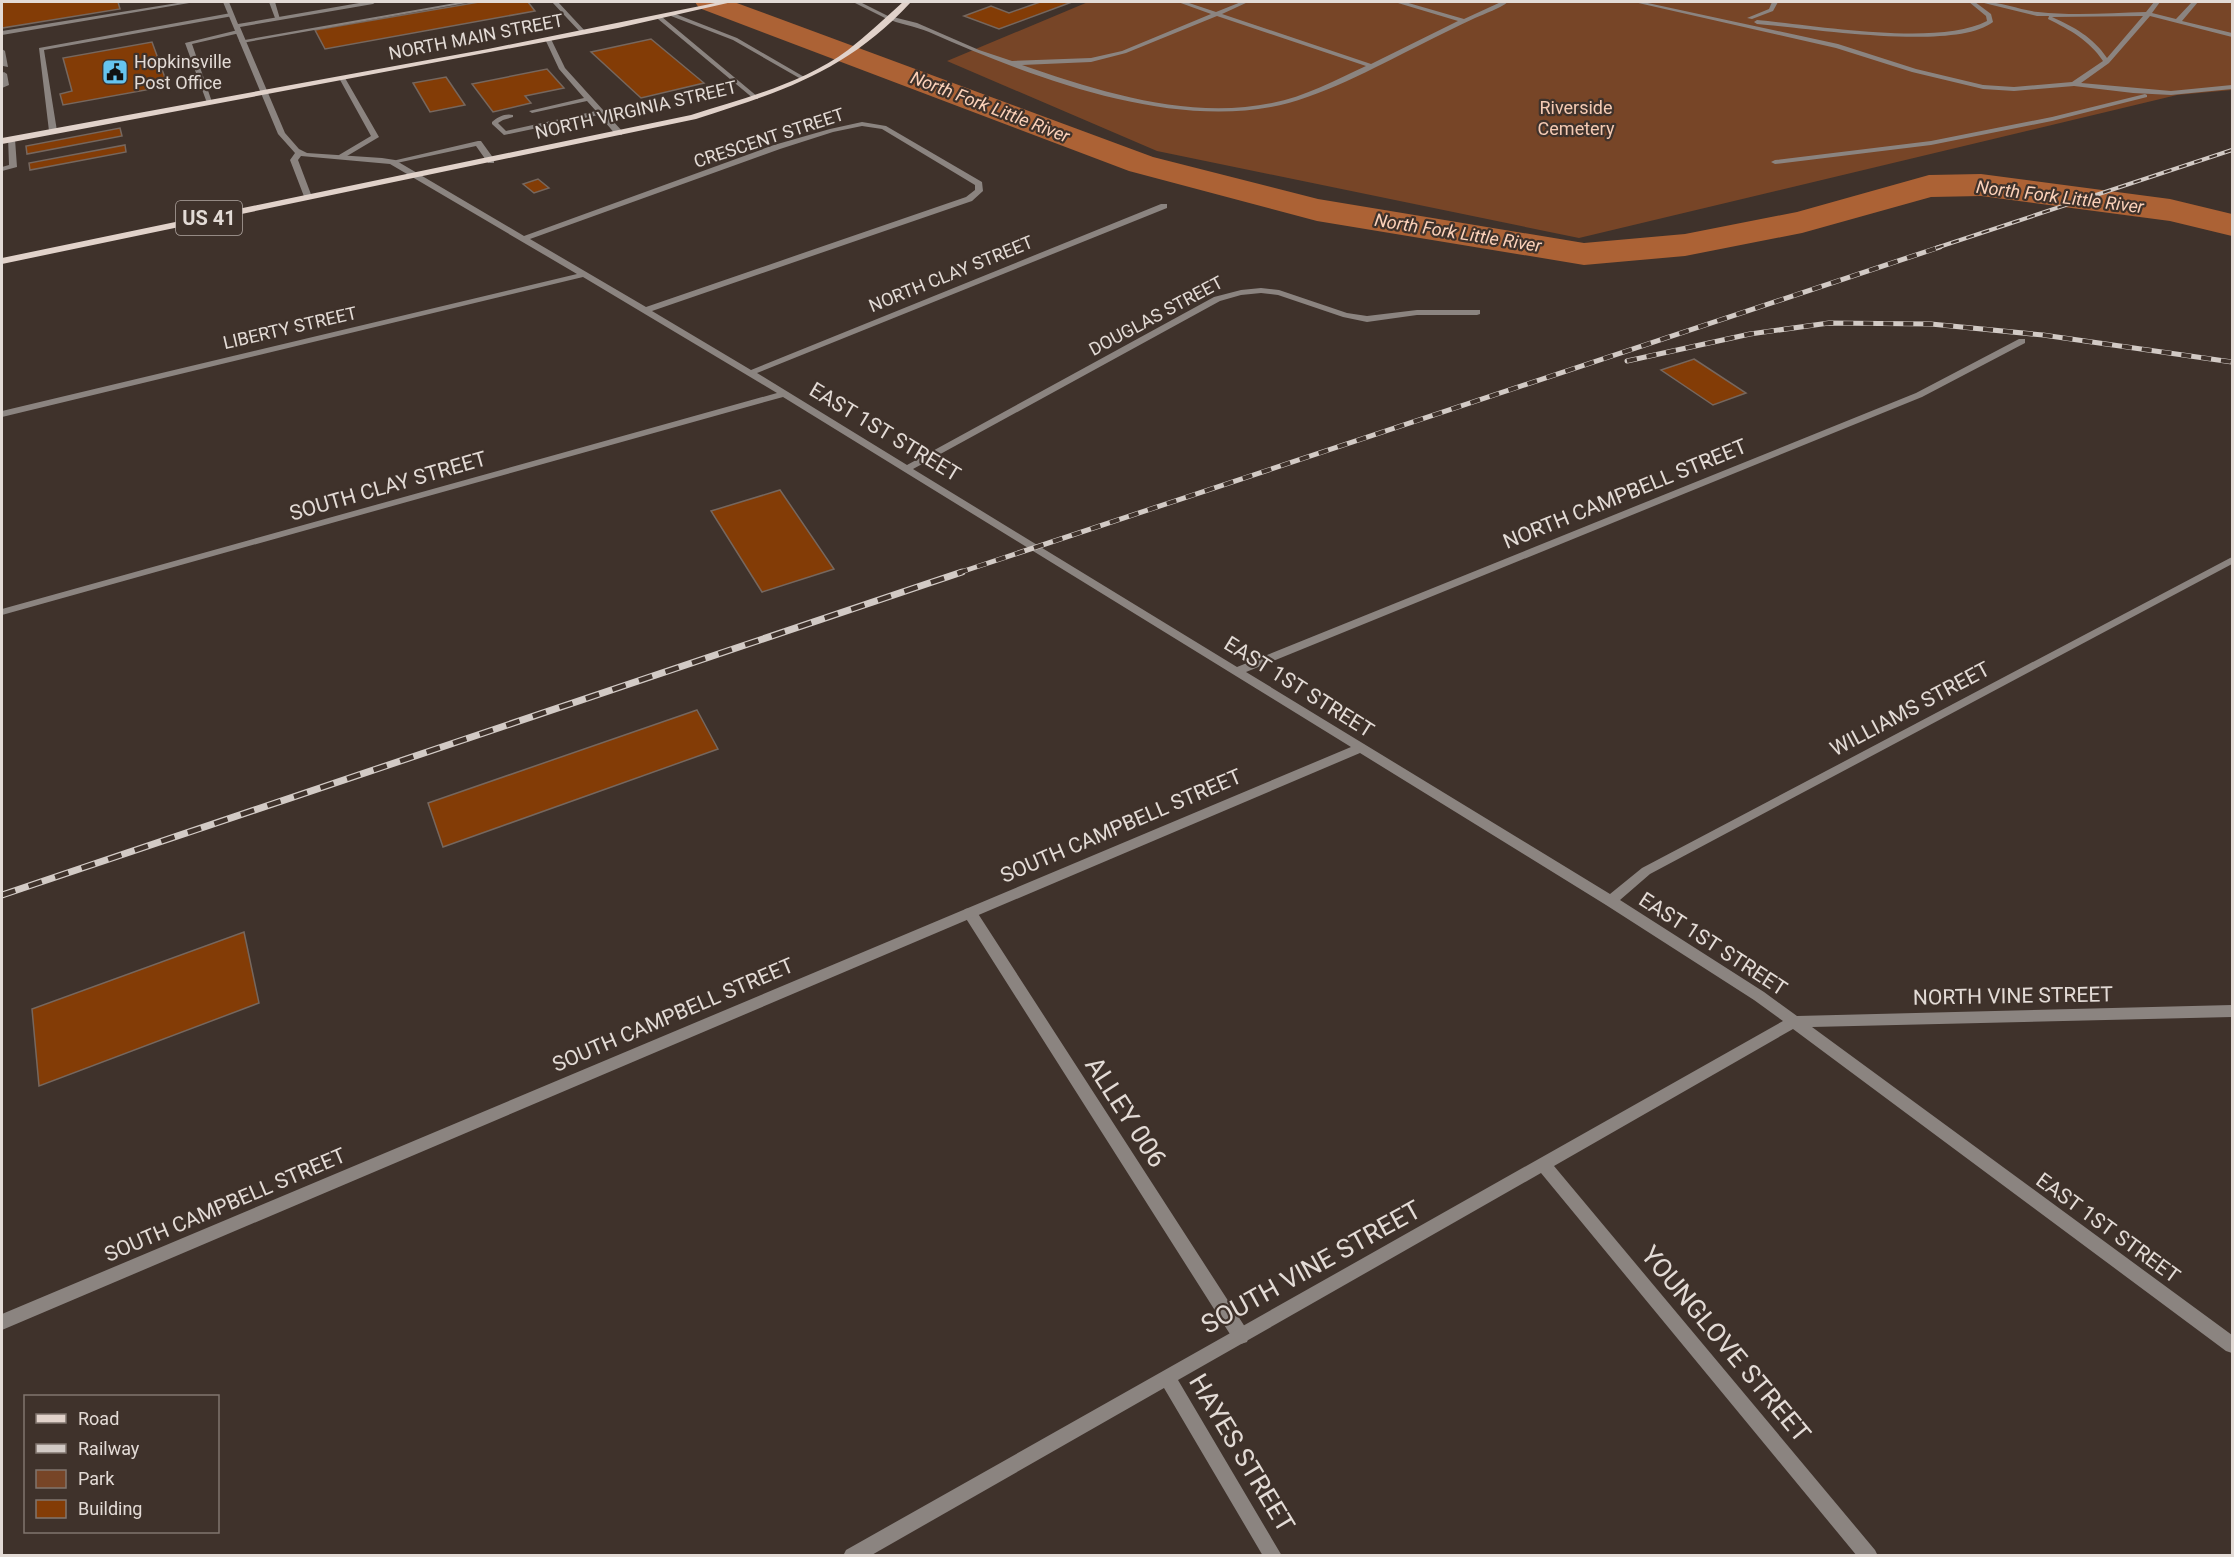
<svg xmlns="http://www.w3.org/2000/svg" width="2234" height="1557" font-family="Roboto,sans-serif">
<rect width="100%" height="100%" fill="#3f322b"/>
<!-- green -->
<path fill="#774527" d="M1088 2H2232V90L2177 95 1579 238 1157 151 947 61Z"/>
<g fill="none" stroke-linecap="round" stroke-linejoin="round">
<!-- river -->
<path fill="#ac6235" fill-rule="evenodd" d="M695 2H734L1153 157 1318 199 1584 243 1685 234 1797 212 1929 175 1981 174 2170 199 2232 214V236L2170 221 1981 196 1931 197 1802 233 1685 256 1584 265 1317 221 1129 171 699 8Z"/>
</g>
<!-- building -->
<path fill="#833c06" stroke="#76675e" stroke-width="1.5" d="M2 2H118L120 9 2 28Z
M479 2H528L535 11 325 49 315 30Z
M1040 2H1072L999 29 964 16 991 6 1009 13Z
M651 39 704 83 641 98 591 52Z
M152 42 168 86 63 105 60 94 72 91 63 58Z
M547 69 564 88 525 96 531 103 493 112 472 84Z
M446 77 465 105 430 112 413 83Z
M120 128 122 136 27 154 26 146Z
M125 145 126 152 30 170 29 163Z
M538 179 549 188 534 193 523 184Z
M1694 359 1746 393 1713 405 1661 370Z
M780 490 834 569 762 592 711 511Z
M697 710 718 749 443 847 428 803Z
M244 932 259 1003 39 1086 32 1009Z"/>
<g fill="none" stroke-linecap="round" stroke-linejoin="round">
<!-- lane -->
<path fill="#8b8480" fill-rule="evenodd" d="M184 2H195L2 35V31Z
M269 2H275L280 19 275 18Z
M461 2H472L242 43 239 41Z
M1178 2H1186L1216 12 1241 2H1248L1222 14 1371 64 1458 21 1398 3 1397 2H1405L1464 19 1501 2H1508C1499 9 1486 13 1475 18 1456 27 1437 36 1418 46 1376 67 1317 99 1271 107 1161 127 1029 76 929 32 915 26 898 24 886 18L889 16 917 23 979 50 1012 61 1091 58 1122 51 1211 14ZM1217 16 1366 66C1336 80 1304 97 1272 103 1188 120 1101 92 1022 65L1091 62 1126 53Z
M1634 2H1643L1838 44 1916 69 1983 85 2014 87 2072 82 2103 61C2089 40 2070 30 2048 19L2049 16H2037L1984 3 1983 2C2002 2 2020 10 2038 12 2074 16 2111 13 2146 12L2154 2H2160L2152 13 2176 19 2192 2H2198L2182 21 2232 33V37L2150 16 2109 63 2081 83 2171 91 2232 85V89L2171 95 2133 93 2074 86 2014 91 1983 89 1912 72 1836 48ZM2143 16 2107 58C2093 37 2074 27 2052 17Z
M1772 2H1778L1773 11 1752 19 1747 18 1769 9Z
M1969 2H1975L1991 14 1993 22C1954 52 1809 28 1757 24L1754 22 1757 20C1814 25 1938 47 1987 21L1986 16Z
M231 13 233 16 44 50 57 131 53 133 49 131 39 48Z
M673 13 737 38 806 78 801 79 733 40 671 16Z
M658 17H662L758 97V99H754L658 19Z
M238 30 241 32 240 33 192 44 212 102 207 103 185 43Z
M548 37 551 39 565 68 622 131V135H616L599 115 504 135 492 124V122C498 117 505 113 513 115V117L503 120 498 123 506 131 596 111 587 101 532 113 529 111 584 98 559 69 545 39Z
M2 49 5 51 8 67 3 66Z
M4 72 7 74 9 85 2 88V73Z
M342 76 345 78 379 137 342 159 338 157 339 155 371 136 339 78Z
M2145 94 2147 95V97L2052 121 1931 145 1775 164 1771 162 1775 160 1931 141 2052 117Z
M8 137 15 139 17 167 2 171V167L9 165Z
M478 141H481L494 159V163H488L476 146 392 164 388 162Z
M970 908 975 909 1247 1330 1249 1336 1247 1342 1241 1344 1235 1342 965 917 963 913 965 909Z"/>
<!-- street -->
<path fill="#8b8480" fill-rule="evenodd" d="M223 2H229L238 24 365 2H376L373 4 240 27 285 133 299 149 307 153 382 158 395 160 524 236 774 145 830 129 862 122 886 126 982 182 983 191 972 201 652 311 751 370 1161 204H1167V208L757 373 907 465 1214 297 1241 290 1261 288 1279 290 1347 313 1367 316 1417 310H1480V314L1477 315H1417L1367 322 1343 317 1278 295 1261 293 1241 295 1220 301 913 469 1237 667 1916 393 2019 339H2025V343L1922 397 1246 672 1610 894 1642 868 2232 557V564L1650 874 1620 900 1764 992 1797 1016 2232 1005V1017L1812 1027 2232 1335V1353L2226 1351 1793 1029 1554 1166 1875 1550 1878 1556H1857L1541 1173 1178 1380 1282 1556H1263L1164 1388 870 1556H843L846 1550 1783 1021 1754 1000 1606 905 1360 753 2 1330V1314L1351 747 783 397 2 615V609L777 393 583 277 2 417V411L577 274 390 164 301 156 298 160 312 197 305 199 290 160 295 153 278 134ZM862 126 882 129 975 185V190L966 197 646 307 530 239 780 149 833 132Z
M552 2H558L585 31V33H581Z
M853 2H860L892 18 887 19Z"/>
<!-- primary -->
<path fill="#e1d2ca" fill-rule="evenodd" d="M720 2H732L618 28 2 144V138L488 49Z
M903 2H911C846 72 783 91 696 119L2 264V258L691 115C744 98 802 84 848 50 867 35 885 18 903 2Z"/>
<defs>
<path id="rail-far2" d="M1936 248 2232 150"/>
<path id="rail-far1" d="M1627 361 1750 334 1829 323 1931 324 2043 335 2232 362
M958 573 1940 247"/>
<path id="rail" d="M2 895 962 572"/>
</defs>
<!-- rail-far2 casing -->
<use href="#rail-far2" stroke="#d2cac5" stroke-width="4"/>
<!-- rail-far1 casing -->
<use href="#rail-far1" stroke="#d2cac5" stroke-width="5"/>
<!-- rail casing -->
<use href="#rail" stroke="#d2cac5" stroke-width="7"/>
<!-- rail-far2 -->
<use href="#rail-far2" stroke="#3f322b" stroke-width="2" stroke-dasharray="8" stroke-linecap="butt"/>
<!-- rail-far1 -->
<use href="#rail-far1" stroke="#3f322b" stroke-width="4" stroke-dasharray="10" stroke-linecap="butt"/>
<!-- rail -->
<use href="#rail" stroke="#3f322b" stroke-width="4.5" stroke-dasharray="14" stroke-linecap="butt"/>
</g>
<!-- icons -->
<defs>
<symbol id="civic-square" viewBox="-11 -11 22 22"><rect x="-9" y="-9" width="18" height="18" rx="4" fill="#66c4ef" stroke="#3f322b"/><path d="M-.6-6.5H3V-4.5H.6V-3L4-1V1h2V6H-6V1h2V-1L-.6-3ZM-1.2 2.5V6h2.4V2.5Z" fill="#111"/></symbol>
</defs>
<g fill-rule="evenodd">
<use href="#civic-square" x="100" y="57" width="30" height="30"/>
</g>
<g text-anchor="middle" stroke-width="4.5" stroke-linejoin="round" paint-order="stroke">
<!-- far-street labels -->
<g font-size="18" fill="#e3dbd6" stroke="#3f322b">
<text transform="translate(476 37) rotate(-11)" y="6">NORTH MAIN STREET</text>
<text transform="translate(636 110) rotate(-13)" y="6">NORTH VIRGINIA STREET</text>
<text transform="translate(769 138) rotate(-18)" y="6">CRESCENT STREET</text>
<text transform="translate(951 274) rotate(-22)" y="6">NORTH CLAY STREET</text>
<text transform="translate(1156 316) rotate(-28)" y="6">DOUGLAS STREET</text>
<text transform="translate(290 328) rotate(-13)" y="6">LIBERTY STREET</text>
</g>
<!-- far-poi labels -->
<g font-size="18" fill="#e3dbd6" stroke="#3f322b" text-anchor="start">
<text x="134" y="68">Hopkinsville<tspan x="134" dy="21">Post Office</tspan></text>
</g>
<!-- far-water labels -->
<g font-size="18" font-style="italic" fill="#fbd1b9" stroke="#3f322b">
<text transform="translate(990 107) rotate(21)" y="6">North Fork Little River</text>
<text transform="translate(2060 197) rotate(7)" y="6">North Fork Little River</text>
<text transform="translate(1458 233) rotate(9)" y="6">North Fork Little River</text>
</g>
<!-- far-park labels -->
<g font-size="18" fill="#f4cab3" stroke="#3f322b">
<text x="1576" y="114">Riverside<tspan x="1576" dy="21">Cemetery</tspan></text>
</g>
<!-- shield labels -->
<rect fill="#3f322b" stroke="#b2a8a3" stroke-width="1.5" x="176" y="201" width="66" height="34" rx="4.5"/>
<g font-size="20" font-weight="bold" fill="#e3dbd6">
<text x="209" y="225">US 41</text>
</g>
<!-- street labels -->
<g font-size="21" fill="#e3dbd6" stroke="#3f322b">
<text transform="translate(885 432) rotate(31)" y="7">EAST 1ST STREET</text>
<text transform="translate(388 486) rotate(-16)" y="7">SOUTH CLAY STREET</text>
<text transform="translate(1625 494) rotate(-22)" y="7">NORTH CAMPBELL STREET</text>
<text transform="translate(1299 687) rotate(32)" y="7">EAST 1ST STREET</text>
<text transform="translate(1910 709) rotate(-28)" y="7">WILLIAMS STREET</text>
<text transform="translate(1121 826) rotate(-23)" y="7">SOUTH CAMPBELL STREET</text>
<text transform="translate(1713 944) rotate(33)" y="7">EAST 1ST STREET</text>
<text transform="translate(2013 996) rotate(-1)" y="7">NORTH VINE STREET</text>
<text transform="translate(673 1015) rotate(-23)" y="7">SOUTH CAMPBELL STREET</text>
<text transform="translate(225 1205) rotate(-23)" y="7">SOUTH CAMPBELL STREET</text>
<text transform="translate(2108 1228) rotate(36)" y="7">EAST 1ST STREET</text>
</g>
<!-- near-street labels -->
<g font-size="26" fill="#e3dbd6" stroke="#3f322b">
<text transform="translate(1126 1112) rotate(57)" y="9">ALLEY 006</text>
<text transform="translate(1311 1267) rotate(-29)" y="9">SOUTH VINE STREET</text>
<text transform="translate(1726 1344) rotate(50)" y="9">YOUNGLOVE STREET</text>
<text transform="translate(1242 1453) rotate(59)" y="9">HAYES STREET</text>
</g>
</g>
<!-- border -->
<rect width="2234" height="1557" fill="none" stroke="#e3dbd6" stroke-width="6"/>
<!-- legend -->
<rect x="24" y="1395" width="195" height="138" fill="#3f322b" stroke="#81766f" stroke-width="1.5"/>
<rect x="36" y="1414" width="30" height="9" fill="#e1d2ca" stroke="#81766f" stroke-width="1.5"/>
<text x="78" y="1425" font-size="18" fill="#e3dbd6">Road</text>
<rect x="36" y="1444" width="30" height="9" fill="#d2cac5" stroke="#81766f" stroke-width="1.5"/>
<text x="78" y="1455" font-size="18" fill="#e3dbd6">Railway</text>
<rect x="36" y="1470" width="30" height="18" fill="#774527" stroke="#81766f" stroke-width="1.5"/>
<text x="78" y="1485" font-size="18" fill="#e3dbd6">Park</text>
<rect x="36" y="1500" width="30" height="18" fill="#833c06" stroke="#81766f" stroke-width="1.5"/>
<text x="78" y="1515" font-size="18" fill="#e3dbd6">Building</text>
</svg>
